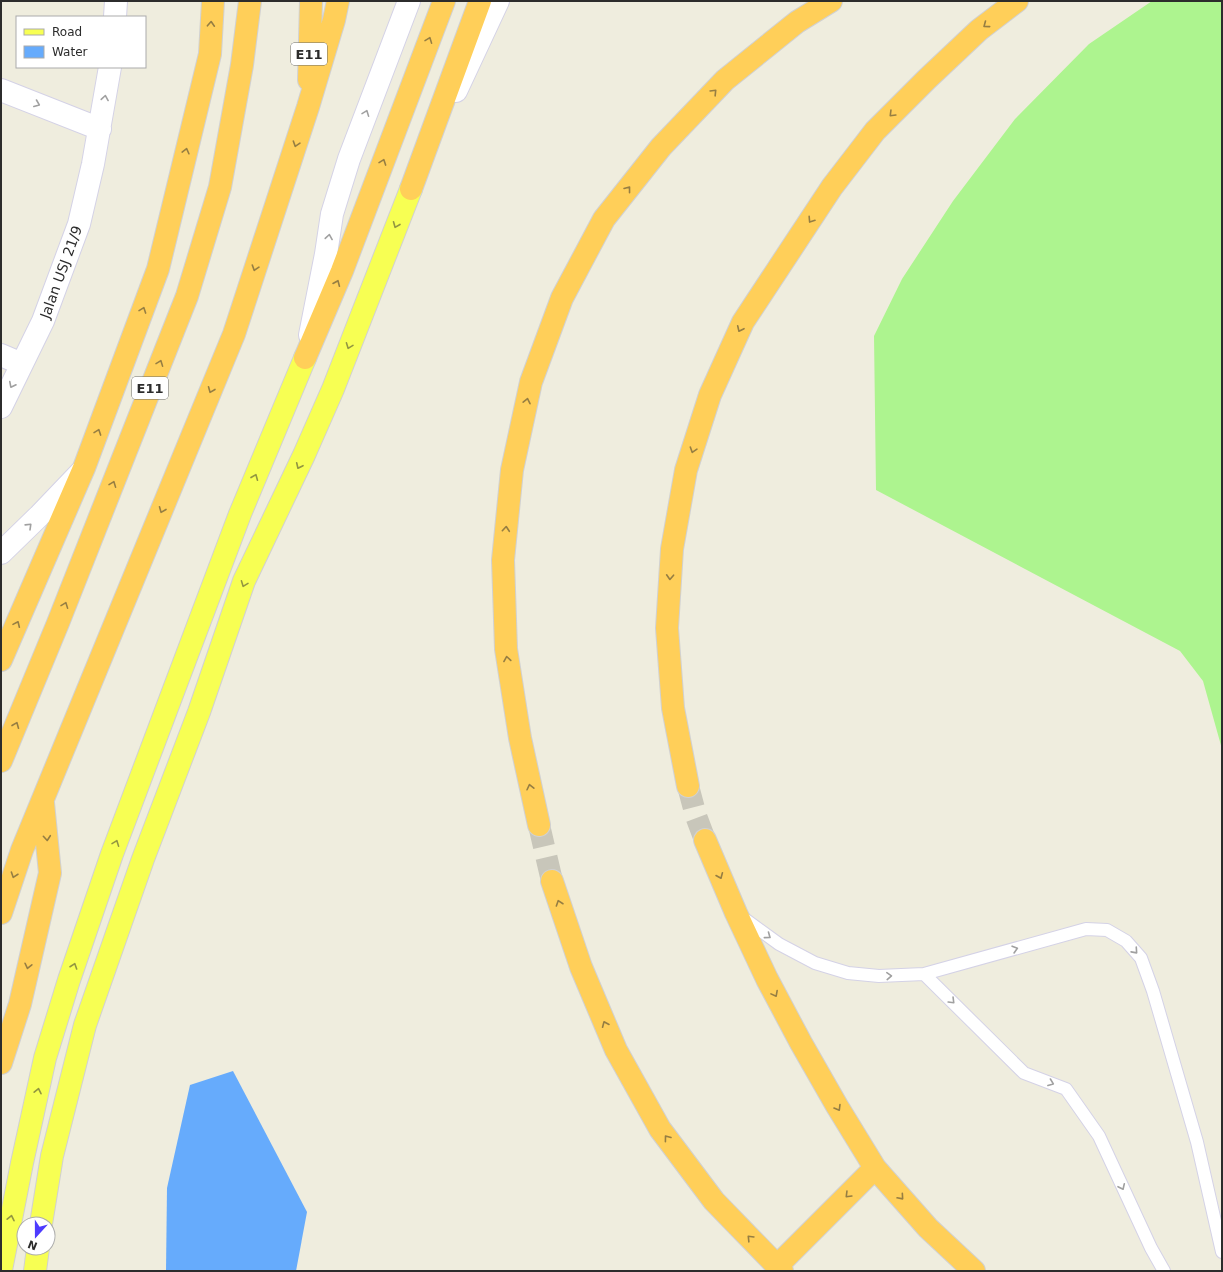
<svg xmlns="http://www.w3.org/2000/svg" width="1223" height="1272" font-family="'DejaVu Sans',sans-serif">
<rect width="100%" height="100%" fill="#efedde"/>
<!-- pitch -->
<path fill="#adf48f" d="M1152 1H1222V749L1203 681 1180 651 876 490 874 336 902 279 953 201 1015 119 1089 44Z"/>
<!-- water -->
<path fill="#66abfc" d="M233 1071 307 1212 296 1271H166L167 1188 190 1085Z"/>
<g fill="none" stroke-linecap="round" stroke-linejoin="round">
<!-- highway-tunnel -->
<path stroke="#c8c6ba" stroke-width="22" stroke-dasharray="22 11" stroke-linecap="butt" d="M688 786 696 816 705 840
M539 825 552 881"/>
<defs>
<path id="lane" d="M742 917 779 944 815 963 848 973 879 976 924 974 1086 929 1107 930 1126 941 1141 958 1153 991 1197 1142 1222 1252
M924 974 1024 1073 1066 1089 1099 1136 1151 1248 1164 1271"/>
<path id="street" d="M115 17 116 1
M1 90 100 129
M1 355 22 364
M1 407 43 321 79 224 93 164 110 67
M1 553 39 516 82 471"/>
<path id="secondary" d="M456 91 498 1
M310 335 326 254 332 214 349 159 409 1"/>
<path id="primary" d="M41 1224 52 1156 85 1025 143 859 199 712 244 581 304 455 333 389 411 189
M1 1270 22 1163 45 1058 69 980 112 854 240 514 305 358
M35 1271 38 1248"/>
<path id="highway" d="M309 80 311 1
M411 189 480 1
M305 358 342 271 444 1
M1 660 84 468 158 269 210 54 213 1
M1 761 58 623 187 296 220 187 242 65 250 1
M688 786 673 708 667 628 672 549 686 470 710 395 743 322 832 187 875 131 927 79 979 30 1017 1
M539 825 520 738 506 649 503 560 512 470 531 382 562 298 604 219 661 147 725 80 797 22 831 1
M705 840 736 913 767 979 801 1043 837 1106 875 1168 928 1228 974 1271
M552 881 581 967 616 1050 660 1129 714 1201 782 1271
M1 913 22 850 234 334 308 107 334 20 338 1
M1 1063 20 1004 50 873 43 803
M777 1266 875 1168"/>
</defs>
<!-- lane casing -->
<use href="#lane" stroke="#d4d2e6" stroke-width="14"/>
<!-- street casing -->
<use href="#street" stroke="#d4d2e6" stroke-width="24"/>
<!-- secondary casing -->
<use href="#secondary" stroke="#d4d2e6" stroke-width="24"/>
<!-- primary casing -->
<use href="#primary" stroke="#d1d1d1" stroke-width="24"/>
<!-- highway casing -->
<use href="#highway" stroke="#d1d1d1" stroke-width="24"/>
<!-- lane -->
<use href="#lane" stroke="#fff" stroke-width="12"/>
<!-- street -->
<use href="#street" stroke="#fff" stroke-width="22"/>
<!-- secondary -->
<use href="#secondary" stroke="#fff" stroke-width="22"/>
<!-- primary -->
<use href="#primary" stroke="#f7ff53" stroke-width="22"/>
<!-- highway -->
<use href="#highway" stroke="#ffcf59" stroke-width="22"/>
</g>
<!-- one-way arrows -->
<defs><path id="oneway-chevron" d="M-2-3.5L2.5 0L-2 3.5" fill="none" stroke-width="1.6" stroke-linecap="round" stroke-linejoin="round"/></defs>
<g stroke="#967e42">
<use href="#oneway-chevron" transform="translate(211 24) rotate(-87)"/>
<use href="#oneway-chevron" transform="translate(986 25) rotate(143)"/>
<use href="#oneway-chevron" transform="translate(429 40) rotate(-69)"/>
<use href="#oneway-chevron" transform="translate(714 92) rotate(-46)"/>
<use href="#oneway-chevron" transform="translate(892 114) rotate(135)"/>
<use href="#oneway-chevron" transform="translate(296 144) rotate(108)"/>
<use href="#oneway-chevron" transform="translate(186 151) rotate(-76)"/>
<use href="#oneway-chevron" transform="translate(383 162) rotate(-70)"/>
<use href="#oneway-chevron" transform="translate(628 189) rotate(-52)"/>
<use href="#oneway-chevron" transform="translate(811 220) rotate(123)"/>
<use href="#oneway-chevron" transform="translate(255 268) rotate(108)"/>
<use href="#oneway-chevron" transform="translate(337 283) rotate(-67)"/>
<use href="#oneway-chevron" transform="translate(143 310) rotate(-70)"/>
<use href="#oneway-chevron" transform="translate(740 329) rotate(115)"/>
<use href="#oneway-chevron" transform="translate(160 363) rotate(-69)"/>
<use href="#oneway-chevron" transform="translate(211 390) rotate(112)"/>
<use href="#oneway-chevron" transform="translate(527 401) rotate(-78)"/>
<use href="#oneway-chevron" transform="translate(98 432) rotate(-70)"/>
<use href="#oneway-chevron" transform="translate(693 450) rotate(108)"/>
<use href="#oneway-chevron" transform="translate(113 484) rotate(-69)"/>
<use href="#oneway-chevron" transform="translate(162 510) rotate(112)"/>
<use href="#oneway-chevron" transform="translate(506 529) rotate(-85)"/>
<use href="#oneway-chevron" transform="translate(670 577) rotate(93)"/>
<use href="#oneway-chevron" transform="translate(65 605) rotate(-69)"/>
<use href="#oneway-chevron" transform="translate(17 624) rotate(-66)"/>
<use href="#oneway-chevron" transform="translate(507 659) rotate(-99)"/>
<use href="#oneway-chevron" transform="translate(16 725) rotate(-68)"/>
<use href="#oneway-chevron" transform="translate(530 787) rotate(-103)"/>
<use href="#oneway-chevron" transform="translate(47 838) rotate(85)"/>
<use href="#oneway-chevron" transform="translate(14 875) rotate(109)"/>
<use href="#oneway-chevron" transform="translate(720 876) rotate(67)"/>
<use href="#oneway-chevron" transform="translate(559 903) rotate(-109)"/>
<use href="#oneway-chevron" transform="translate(28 966) rotate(103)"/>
<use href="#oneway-chevron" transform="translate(775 994) rotate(62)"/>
<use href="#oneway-chevron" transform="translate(605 1024) rotate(-113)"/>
<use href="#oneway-chevron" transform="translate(838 1108) rotate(59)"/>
<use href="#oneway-chevron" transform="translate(667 1138) rotate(-127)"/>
<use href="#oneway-chevron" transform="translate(848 1195) rotate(135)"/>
<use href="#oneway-chevron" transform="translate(901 1197) rotate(49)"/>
<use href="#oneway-chevron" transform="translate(750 1238) rotate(-134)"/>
</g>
<g stroke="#a0a0a0">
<use href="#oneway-chevron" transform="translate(105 98) rotate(-81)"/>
<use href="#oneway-chevron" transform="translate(37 104) rotate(22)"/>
<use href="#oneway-chevron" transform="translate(366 113) rotate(-69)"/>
<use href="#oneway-chevron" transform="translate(329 237) rotate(-81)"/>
<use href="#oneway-chevron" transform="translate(12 385) rotate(117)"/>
<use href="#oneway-chevron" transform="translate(29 526) rotate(-44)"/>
<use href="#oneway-chevron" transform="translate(768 936) rotate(36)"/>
<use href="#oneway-chevron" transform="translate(1015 949) rotate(-16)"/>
<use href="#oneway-chevron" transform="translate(1135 951) rotate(48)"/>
<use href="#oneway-chevron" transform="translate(889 976) rotate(-3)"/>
<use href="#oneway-chevron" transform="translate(952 1001) rotate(45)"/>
<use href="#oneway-chevron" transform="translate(1051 1083) rotate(21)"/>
<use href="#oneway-chevron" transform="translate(1122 1187) rotate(65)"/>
</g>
<g stroke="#929640">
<use href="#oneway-chevron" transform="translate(396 225) rotate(112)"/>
<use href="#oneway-chevron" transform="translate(349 346) rotate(111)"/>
<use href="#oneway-chevron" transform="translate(299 466) rotate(115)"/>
<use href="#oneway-chevron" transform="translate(255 477) rotate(-68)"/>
<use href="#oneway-chevron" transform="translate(244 584) rotate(111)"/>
<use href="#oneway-chevron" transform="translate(116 843) rotate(-69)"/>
<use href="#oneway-chevron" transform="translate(74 966) rotate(-71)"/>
<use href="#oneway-chevron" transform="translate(38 1091) rotate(-78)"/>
<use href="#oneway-chevron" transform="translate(11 1218) rotate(-78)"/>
</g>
<g text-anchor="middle" stroke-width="3.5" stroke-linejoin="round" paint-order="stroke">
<!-- shield labels -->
<g fill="#fff" stroke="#6b6b6b" stroke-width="1">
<rect x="291" y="43" width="36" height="22" rx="3"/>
<rect x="132" y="377" width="36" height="22" rx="3"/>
</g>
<g font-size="13" font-weight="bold" fill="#2c2c2c">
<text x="309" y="59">E11</text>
<text x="150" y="393">E11</text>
</g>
<!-- street labels -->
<g font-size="14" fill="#2c2c2c" stroke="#fff">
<text transform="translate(61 272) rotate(-70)" y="5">Jalan USJ 21/9</text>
</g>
</g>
<!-- border -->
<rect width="1223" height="1272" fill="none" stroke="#2c2c2c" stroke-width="4"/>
<!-- legend -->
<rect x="16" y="16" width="130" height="52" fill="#ffffff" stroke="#ababab"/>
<rect x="24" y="29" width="20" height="6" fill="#f7ff53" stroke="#ababab"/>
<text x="52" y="36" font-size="12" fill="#2c2c2c">Road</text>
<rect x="24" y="46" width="20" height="12" fill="#66abfc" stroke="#ababab"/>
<text x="52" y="56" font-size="12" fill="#2c2c2c">Water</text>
<!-- north arrow -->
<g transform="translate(36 1236) rotate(201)"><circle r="19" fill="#ffffff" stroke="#ababab"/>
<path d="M0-3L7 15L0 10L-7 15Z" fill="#4d3bff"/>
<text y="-6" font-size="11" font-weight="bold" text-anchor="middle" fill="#2c2c2c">N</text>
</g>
</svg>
